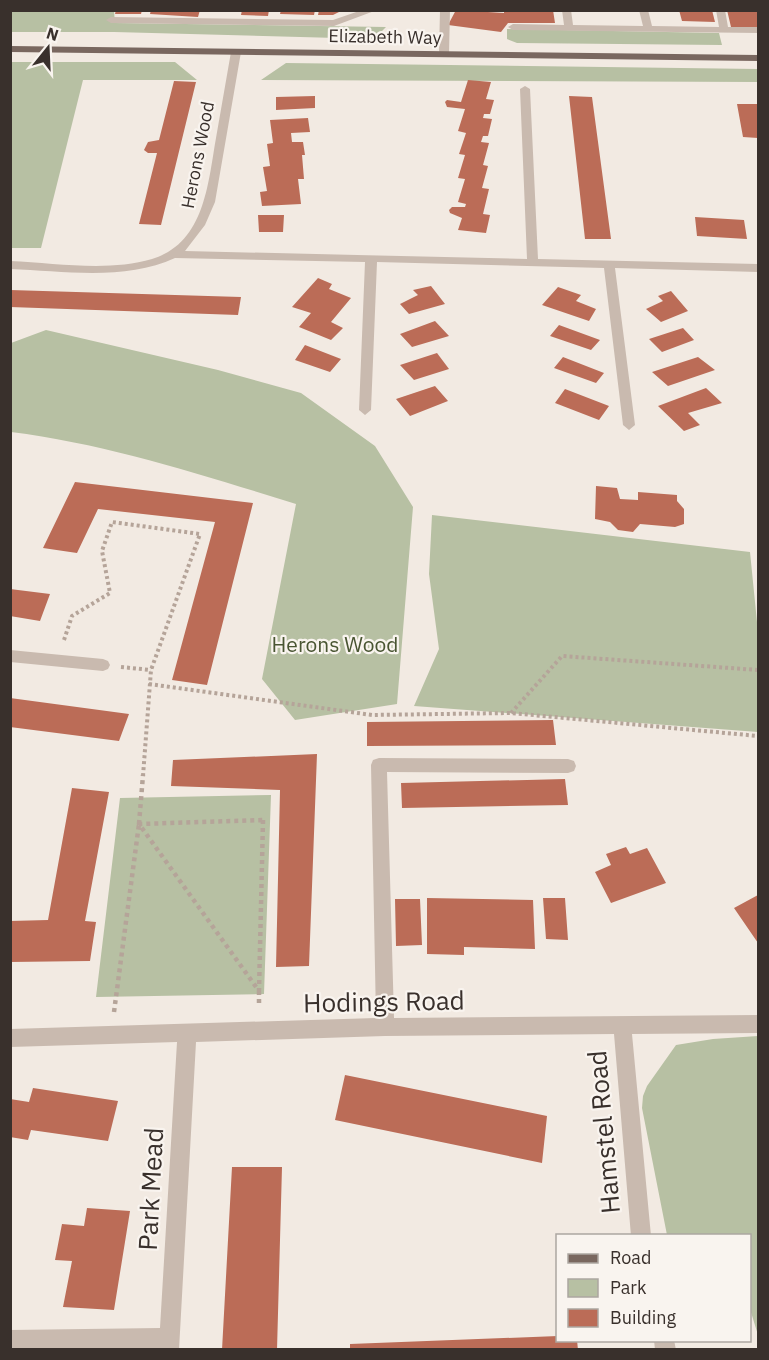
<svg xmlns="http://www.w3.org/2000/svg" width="769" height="1360" font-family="'IBM Plex Sans',sans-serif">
<rect width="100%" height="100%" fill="#f2eae2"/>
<!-- green -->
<path fill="#b7c0a3" d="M11 10 114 11 115 23 386 27 374 39 114 32H11Z
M507 29 719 33 722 45 517 43 507 39Z
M11 62H175L197 80H83L41 248H11Z
M286 63 758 69V82L261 80Z
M46 330 218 370 301 393 375 446 413 507 397 704 295 720 262 679 296 504C202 475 107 444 11 432V343Z
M432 515 750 552 758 632V732L414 706 439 649 429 574Z
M271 795 264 994 96 997 120 798Z
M758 1036V1335L750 1309V1236L667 1235 642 1108 643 1096 647 1086 676 1045 713 1039Z"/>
<!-- building -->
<path fill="#bb6c57" d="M116 10H142L141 14H115Z
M151 10H200L198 17 150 14Z
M242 10H269L268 16 241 15Z
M281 10H315L314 15 280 14Z
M319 10H343L333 15H318Z
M456 10 504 13V10H553L555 23H508L501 32 448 25Z
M679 10H712L715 22 682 21Z
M727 10H758V27H731Z
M468 80 491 82 486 99 494 100 490 114H484L483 118 492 119 488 136H483L481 142 489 143 483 165 488 166 482 188 489 189 483 214 490 215 486 233 458 230 462 218 450 213 449 210 452 207H465L466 204 458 202 465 179 458 178 465 155 459 154 466 133 458 131 465 109 447 107 445 102 447 100 461 102Z
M174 81 196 82 161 225 139 224 157 153H148L144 150 148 142 159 140Z
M315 96V108L276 110V97Z
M569 96 592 97 611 239H585Z
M737 104H758V138L743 137Z
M308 118 310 132 291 133 292 142H303L305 155H302L304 179H298L301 204 262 206 260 192 267 191 263 167 270 166 267 144 273 143 270 120Z
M258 215H284L283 232H259Z
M695 217 744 220 747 239 697 236Z
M318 278 332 284 329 289 351 298 331 322 343 328 331 340 299 327 311 313 292 307Z
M431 286 445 304 409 314 400 304 418 295 413 290Z
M558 287 581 295 576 301 596 309 589 321 542 305Z
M10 290 241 297 238 315 10 307Z
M671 291 688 311 661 322 646 309 663 301 658 296Z
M435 321 449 336 412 347 400 334Z
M559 325 600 340 591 350 550 336Z
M683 328 694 340 662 352 649 339Z
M305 345 341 359 330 372 295 360Z
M437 353 449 369 414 380 400 365Z
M563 357 604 373 596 383 554 368Z
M698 357 715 370 668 386 652 372Z
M435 386 448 401 410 416 396 399Z
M706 388 722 403 688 413 700 425 684 431 658 406Z
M565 389 609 406 599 420 555 403Z
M75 482 253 503 207 685 172 680 215 522 98 509 77 553 43 548Z
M596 486 617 488 620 499 638 500V492L677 495V501L684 509V524L675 527 640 524 633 532 618 530 610 522 595 519Z
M10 589 50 594 40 621 10 616Z
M10 698 129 714 119 741 10 727Z
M553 720 556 745 367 746V722Z
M317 754 309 966 276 967 280 790 171 786 173 760Z
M565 779 568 805 402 808 401 783Z
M72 788 109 792 85 921 96 922 90 961 10 962V921L48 920Z
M626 847 630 854 647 848 666 883 611 903 595 872 611 865 606 854Z
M758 895V943L734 908Z
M427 898 533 900 535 949 464 947V955L427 954Z
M543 898H565L568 940 546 939Z
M395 899H420L422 945 396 946Z
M345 1075 547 1116 542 1163 335 1120Z
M33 1088 118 1101 108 1141 31 1130 28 1140 10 1137V1099L29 1102Z
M232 1167H282L277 1350H222Z
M87 1208 130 1211 114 1310 63 1307 72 1261 55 1260 62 1224 84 1226Z
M558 1336V1340H577L578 1350H350V1344Z"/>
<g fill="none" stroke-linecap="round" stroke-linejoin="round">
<!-- path-far1 -->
<path stroke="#b5a499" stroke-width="4" stroke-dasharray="3 3" stroke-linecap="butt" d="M64 640 72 616 110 593 102 551 112 522 200 534 151 670 143 776
M121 667 151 670
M149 684 372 715 511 713 758 736
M511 713 562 656 758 670"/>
<!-- path -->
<path stroke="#b5a499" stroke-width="4.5" stroke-dasharray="4 4" stroke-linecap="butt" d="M263 820 259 991 139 824Z
M139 824 143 775
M259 991V1006
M114 1012 139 824"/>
<!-- minor -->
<path fill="#c9baaf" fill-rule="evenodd" d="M362 10H377L334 26 111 23 106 20 111 17 333 20Z
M440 10H450L449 54 444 57 439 54Z
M562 10H571L573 25 643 26 639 10H648L652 26 719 27 716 10H725L728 27H758V33L513 30 508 27 513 24 564 25Z
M236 49 241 52 215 202 205 225 185 251 527 259 520 89 525 86 530 89 538 259 758 264V272L615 268 635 425 629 430 623 425 604 268 377 262 371 410 365 415 359 410 365 262 175 258C126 281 64 271 10 269V261C56 263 108 272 152 259 205 243 208 183 216 138 221 109 226 81 231 52Z
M10 650 103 659 108 661 110 665 108 669 103 671 10 662Z
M379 758 568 759 574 761 576 766 574 771 568 773 387 772 394 1018 758 1015V1033L632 1034 651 1236H631L614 1034 385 1036 196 1042 179 1350H10V1330L160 1328 177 1042 10 1047V1029L376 1018 371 765 373 760Z
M654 1340H674L676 1350H655Z"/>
<!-- major -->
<path fill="#79675f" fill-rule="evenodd" d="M10 46 758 55V61L10 52Z"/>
</g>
<g text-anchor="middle" stroke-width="4.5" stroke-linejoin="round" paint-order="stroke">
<!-- far-street labels -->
<g font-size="18" fill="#39302c" stroke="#f9f4ef">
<text transform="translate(385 37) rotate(1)" y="6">Elizabeth Way</text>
<text transform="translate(198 155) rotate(-79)" y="6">Herons Wood</text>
</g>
<!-- park labels -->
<g font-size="21" fill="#495532" stroke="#f9f4ef">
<text x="335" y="652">Herons Wood</text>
</g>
<!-- near-street labels -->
<g font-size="26" fill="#39302c" stroke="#f9f4ef">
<text transform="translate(384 1002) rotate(-1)" y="9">Hodings Road</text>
<text transform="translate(604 1132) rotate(-95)" y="9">Hamstel Road</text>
<text transform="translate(151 1189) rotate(-87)" y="9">Park Mead</text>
</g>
</g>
<!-- border -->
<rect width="769" height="1360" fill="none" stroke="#39302c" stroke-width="24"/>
<!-- legend -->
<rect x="556" y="1234" width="195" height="108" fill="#f9f4ef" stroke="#aca6a1" stroke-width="1.5"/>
<rect x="568" y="1254" width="30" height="9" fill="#79675f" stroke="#aca6a1" stroke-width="1.5"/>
<text x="610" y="1264" font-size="18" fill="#39302c">Road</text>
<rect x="568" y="1279" width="30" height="18" fill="#b7c0a3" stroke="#aca6a1" stroke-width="1.5"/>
<text x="610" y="1294" font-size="18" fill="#39302c">Park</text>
<rect x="568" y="1309" width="30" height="18" fill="#bb6c57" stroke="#aca6a1" stroke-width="1.5"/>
<text x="610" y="1324" font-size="18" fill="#39302c">Building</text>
<!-- north arrow -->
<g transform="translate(48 48) rotate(18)" stroke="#f9f4ef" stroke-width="4.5" paint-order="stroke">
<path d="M0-4.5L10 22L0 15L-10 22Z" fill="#39302c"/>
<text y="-9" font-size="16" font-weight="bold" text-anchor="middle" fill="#39302c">N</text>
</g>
</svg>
